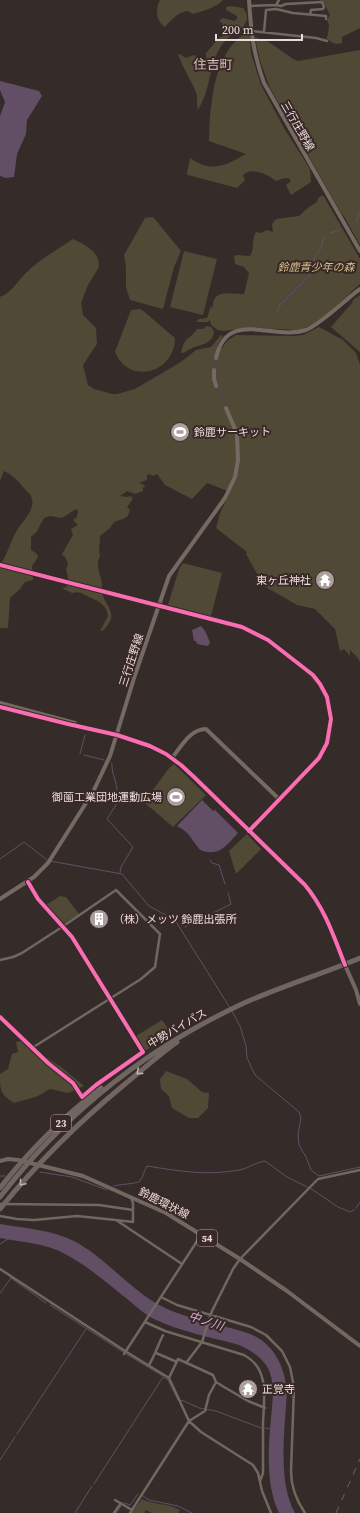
<svg xmlns="http://www.w3.org/2000/svg" width="360" height="1513" font-family="'Source Serif 4','Noto Sans JP',serif">
<rect width="100%" height="100%" fill="#352c2a"/>
<!-- green -->
<path fill="#504935" d="M160 0H223C219 6 201 12 193 14L188 11C178 12 172 19 165 27 156 22 155 8 160 0Z
M318 0H360V28L342 37V43C336 45 332 43 327 39V36L328 35 329 25 327 20 330 15 323 1Z
M231 6 243 8C249 15 248 22 242 28L235 27 229 30 225 29 222 23 219 21 223 18 234 21 237 19V16L226 10V7Z
M237 31C206 50 215 83 198 110 196 104 198 98 196 92 191 80 183 68 178 55L179 54 186 58 194 55 199 57 194 64 196 68 200 69 206 61V53L221 36 225 32Z
M246 33 250 37 251 53 261 85 284 128 310 169 311 182 291 195 286 185 290 182V179C285 176 280 180 276 181 269 175 251 166 243 175L245 180 237 188 188 175 187 173 190 158C211 173 225 166 246 154L209 141C210 106 213 52 246 33Z
M255 37 269 42 293 59 298 61 360 50V245L345 218 341 213 270 88 260 61Z
M323 195 360 259V284C342 300 323 322 300 330L247 328 223 331 218 330 211 325 210 320 208 322H196L199 319 207 318 211 306 213 308C211 288 232 294 244 294L249 273 244 267 235 264 234 257 236 255 250 256C255 249 251 240 256 232L261 233 267 230 273 232 272 224 276 219 299 216 309 207 317 202 318 198Z
M153 217 181 251 174 267 163 309 130 300 126 287V267L124 255 145 218Z
M73 239C85 245 100 251 99 267L88 285 81 303 83 315 96 328 97 344 83 365 88 385 94 389 112 394H117L135 389 181 362 196 350 211 347 221 335 223 336 218 344 217 348H222L227 341 236 335 294 336 303 335 319 327 343 340 356 353 360 365V662L357 657 350 650V656L344 649 340 651 335 629 315 609 297 605 264 586 246 554 247 552 216 528 220 513 230 492 207 483 192 499 165 485 157 474 153 476 149 474 147 475V480L139 483 144 485 145 488 143 487V491L135 494 127 491 120 496 127 497 131 496 133 499 127 507 130 510C128 520 121 519 114 522L110 528 100 536 99 552 100 556C95 566 100 573 102 583 102 587 101 592 103 596 107 607 117 614 107 626 105 629 103 631 100 631L108 616C106 603 97 601 87 596 81 593 79 591 72 593L63 589 64 587 66 588 68 576 66 570 68 563 65 557 62 554 73 535 71 529 78 525 73 520 77 517 78 511 76 509 62 518 50 516 44 518 37 531 31 537V550L37 554 38 557 32 566 33 580 25 582 20 589 10 598 8 628H0V565C7 555 10 543 16 532 22 521 37 509 31 496 29 492 25 490 23 487 17 479 12 475 4 471L0 481V297C11 293 17 282 25 274 38 260 57 250 73 239Z
M184 251 217 259 203 315 170 307Z
M360 295V352L331 327 352 303 353 300Z
M141 309 175 338C175 373 129 386 115 352L131 310Z
M207 326 211 327 214 331C213 345 200 344 190 349 186 351 185 353 181 353 185 335 189 341 197 329H203Z
M183 563 222 573 211 616 168 605 179 569Z
M174 764 206 795 173 827 146 804V799L170 767Z
M247 834 261 849 236 874 229 851Z
M60 896 66 897 79 914 65 923H61L46 905Z
M162 1020 170 1031 162 1039 145 1051 136 1036Z
M21 1041 61 1067 84 1086 68 1093 50 1089 38 1096 14 1103C0 1094 0 1090 0 1074L8 1069 12 1054 18 1052 16 1042Z
M166 1071 187 1079 202 1092 209 1093 208 1108 198 1118H189L172 1108 169 1096 161 1089 160 1079Z
M142 1499C154 1505 168 1503 180 1510L178 1513H152L146 1510 144 1513H131Z"/>
<!-- water -->
<path fill="#624f65" d="M0 81 39 91 42 96 27 120 26 134 17 154 14 177 6 178 0 176V116L5 102 0 90Z
M201 626 205 631 210 642 208 646 197 644 196 641H194L192 630Z
M202 800 213 811 215 810 238 833C229 842 222 854 208 852 203 851 200 851 197 846 189 836 190 833 177 826Z
M0 1224C24 1228 52 1230 74 1241 108 1259 132 1293 167 1309 188 1318 212 1323 234 1329 245 1332 256 1335 265 1343 279 1355 285 1373 287 1391 285 1428 277 1481 295 1513H279C266 1487 268 1448 271 1419 272 1404 275 1388 270 1373 266 1360 251 1350 239 1345 211 1337 181 1332 154 1319 142 1313 133 1303 122 1295 105 1281 86 1265 65 1254 46 1243 21 1242 0 1238Z"/>
<g fill="none" stroke-linecap="round" stroke-linejoin="round">
<!-- stream -->
<path stroke="#624f65" stroke-width="1" d="M356 222 360 211
M330 233 340 230
M277 312 280 305 312 273 315 257 321 248 323 239 325 236
M80 754 85 735
M84 755 104 760
M111 763 112 764C112 771 113 774 115 780 117 786 117 793 119 800L107 819 133 847 121 867 120 873
M0 859 24 842 47 860
M210 860 212 863 219 865 225 884
M50 861 122 874 149 906 175 920 230 1008
M185 927 231 904 228 893
M232 1011 240 1026 246 1046 247 1058 255 1075 299 1112 301 1118 298 1134 299 1145 306 1157 311 1170 319 1176 360 1167
M40 1172 72 1177 107 1190
M0 1176H5
M114 1186C119 1184 138 1184 140 1181 143 1177 144 1171 147 1166 179 1171 206 1176 239 1170 247 1169 254 1163 265 1161L287 1177 313 1190 338 1207 350 1212 354 1210
M356 1208 360 1202
M0 1244 8 1239
M0 1293 11 1278 46 1303
M50 1305 123 1352
M126 1354 163 1376
M265 1428 271 1429
M17 1434 86 1329
M0 1460 15 1437
M94 1484 163 1377 168 1380 178 1400 184 1401 199 1408 216 1411 261 1428
M143 1496 149 1500 178 1506 192 1513
M124 1503 130 1505 138 1494
M75 1513 92 1486
M116 1513 121 1506"/>
<!-- secondary-tunnel -->
<path stroke="#504745" stroke-width="4" stroke-dasharray="4 2" stroke-linecap="butt" d="M214 370 216 358
M216 386 226 408"/>
<!-- street -->
<path stroke="#706760" stroke-width="2.5" d="M276 5 279 0
M250 6 276 5 281 6 286 4 322 2 324 7 323 9 311 10 310 15
M252 31 316 38 327 41
M264 32 266 10 276 9 293 13 326 16V19
M0 565 158 606
M0 960 13 957 22 953 62 927 116 890 160 934 155 967 141 979 32 1048
M0 1017 48 1063 73 1083 82 1097 96 1085 143 1052
M0 1204 99 1205 133 1210
M0 1216 17 1219 34 1220 77 1216 116 1220 182 1264
M116 1220 133 1222V1203L131 1197
M0 1269 125 1351 169 1378 189 1421 201 1432 253 1465 258 1473 262 1491 271 1513
M161 1297 177 1305 251 1327 266 1335 282 1351 290 1367 294 1387 291 1471C291 1486 296 1500 305 1513
M145 1322 165 1331 244 1355C270 1369 264 1398 263 1423 263 1439 263 1456 263 1473L260 1481
M156 1353 177 1362
M124 1354 201 1235
M186 1363 202 1342 212 1311 233 1269 240 1259 318 1179 360 1170
M149 1365C155 1355 158 1345 163 1335
M169 1378 178 1359 213 1375 216 1382 224 1387 248 1401 265 1408
M115 1500 132 1510
M114 1513 121 1503
M130 1513 189 1421 205 1411 209 1395 216 1382"/>
<!-- secondary -->
<path stroke="#756962" stroke-width="4" d="M249 0C251 31 253 53 264 83L360 251
M216 358C227 308 273 341 306 330 321 324 346 299 360 289
M214 370V379L216 386
M158 606C186 612 215 618 242 627 258 633 272 643 286 654 296 662 308 670 316 680 337 704 334 737 316 762L249 831
M0 703 75 723
M0 707 68 724 117 735 150 746 166 754 181 765 194 777 305 885C325 909 334 937 345 965
M172 758C181 747 190 729 206 729L280 800
M28 882 38 899 72 937 143 1052
M0 899 34 877 48 863 93 792 110 756 135 675 169 576 225 498 235 477 238 460 237 434 226 408"/>
<!-- primary -->
<path stroke="#736860" stroke-width="4" d="M345 965 356 990 360 1004
M0 1161 8 1159 18 1160 83 1176 166 1213 240 1259 287 1291 360 1346"/>
<!-- highway -->
<path stroke="#706560" stroke-width="5" d="M0 1188C27 1153 65 1115 101 1088
M0 1197C66 1112 147 1048 244 1003 282 986 322 974 360 958
M0 1209C37 1163 79 1122 125 1084 142 1070 159 1055 177 1042"/>
<!-- rail -->
<path stroke="#6a625e" stroke-width="1" stroke-dasharray="7 7" stroke-linecap="butt" d="M336 1513 360 1459"/>
<defs>
<path id="cycleway" d="M0 565 242 627 268 640 313 675 320 684 327 697 331 719 327 743 319 758 249 831
M0 707 68 724 117 735 150 746 166 754 181 765 194 777 305 885C325 909 334 937 345 965
M0 1017 48 1063 73 1083 82 1097 96 1085 143 1052 72 937 38 899 28 882"/>
</defs>
<!-- cycleway casing -->
<use href="#cycleway" stroke="#392826" stroke-width="6"/>
<!-- cycleway -->
<use href="#cycleway" stroke="#f96db3" stroke-width="4"/>
</g>
<!-- one-way arrows -->
<defs><path id="oneway-chevron" d="M-2-3.5L2.5 0L-2 3.5" fill="none" stroke-width="1.6" stroke-linecap="round" stroke-linejoin="round"/></defs>
<g stroke="#bfb3b0">
<use href="#oneway-chevron" transform="translate(139 1072) rotate(140)"/>
<use href="#oneway-chevron" transform="translate(22 1183) rotate(130)"/>
</g>
<!-- icons -->
<defs>
<symbol id="stadium-disc" viewBox="-11 -11 22 22"><circle r="9.5" fill="#aa9f9d" stroke="#392826"/><path d="M0-5a6.5 5 0 1 0 0 10a6.5 5 0 1 0 0-10ZM-3.5-1.8h7v3.6h-7Z" fill="#fff"/></symbol>
<symbol id="temple-disc" viewBox="-11 -11 22 22"><circle r="9.5" fill="#aa9f9d" stroke="#392826"/><path d="M0-6L5-2H3V0L6.5 2.5H4V6H1.5V3h-3V6H-4V2.5H-6.5L-3 0V-2H-5Z" fill="#fff"/></symbol>
<symbol id="building-disc" viewBox="-11 -11 22 22"><circle r="9.5" fill="#aa9f9d" stroke="#392826"/><path d="M-4-6H4V6H1V3H-1V6H-4ZM-2.5-4.3h1.7v1.8h-1.7ZM.8-4.3h1.7v1.8H.8ZM-2.5-1h1.7V.8h-1.7ZM.8-1h1.7V.8H.8Z" fill="#fff"/></symbol>
</defs>
<g fill-rule="evenodd">
<use href="#stadium-disc" x="169" y="421" width="22" height="22"/>
<use href="#temple-disc" x="314" y="569" width="22" height="22"/>
<use href="#stadium-disc" x="165" y="786" width="22" height="22"/>
<use href="#building-disc" x="88" y="908" width="22" height="22"/>
<use href="#temple-disc" x="237" y="1378" width="22" height="22"/>
</g>
<g text-anchor="middle" stroke-width="4" stroke-linejoin="round" paint-order="stroke">
<!-- shield labels -->
<g fill="#392826" stroke="#b4a7a5" stroke-width="1">
<rect x="51" y="1115" width="20" height="16" rx="3"/>
<rect x="197" y="1230" width="20" height="16" rx="3"/>
</g>
<g font-size="10" font-weight="bold" fill="#e9dddb">
<text x="61" y="1127">23</text>
<text x="207" y="1242">54</text>
</g>
<!-- street labels -->
<g font-size="11" fill="#e9dddb" stroke="#392826">
<text transform="translate(298 126) rotate(60)" y="4">三行庄野線</text>
<text transform="translate(131 660) rotate(-72)" y="4">三行庄野線</text>
<text transform="translate(177 1028) rotate(-30)" y="4">中勢バイパス</text>
<text transform="translate(164 1203) rotate(27)" y="4">鈴鹿環状線</text>
</g>
<!-- park labels -->
<g font-size="11" font-style="italic" fill="#d2bf88" stroke="#392826">
<text x="316" y="271">鈴鹿青少年の森</text>
</g>
<!-- poi labels -->
<g font-size="11" fill="#e9dddb" stroke="#392826" text-anchor="start">
<text x="194" y="436">鈴鹿サーキット</text>
<text x="311" y="584" text-anchor="end">東ヶ丘神社</text>
<text x="162" y="801" text-anchor="end">御薗工業団地運動広場</text>
<text x="113" y="923">（株）メッツ 鈴鹿出張所</text>
<text x="262" y="1393">正覚寺</text>
</g>
<!-- water labels -->
<g font-size="12" font-style="italic" fill="#d4afdd" stroke="#392826">
<text transform="translate(206 1321) rotate(18)" y="4">中ノ川</text>
</g>
<!-- quarter labels -->
<g font-size="13" fill="#d7c0bd" stroke="#392826">
<text x="213" y="69">住吉町</text>
</g>
</g>
<!-- scale -->
<path d="M216 34v6h86v-6" fill="none" stroke="#e9dddb" stroke-width="2"/>
<text x="222" y="34" font-size="12" fill="#e9dddb" stroke="#392826" stroke-width="3" paint-order="stroke">200 m</text>
</svg>
